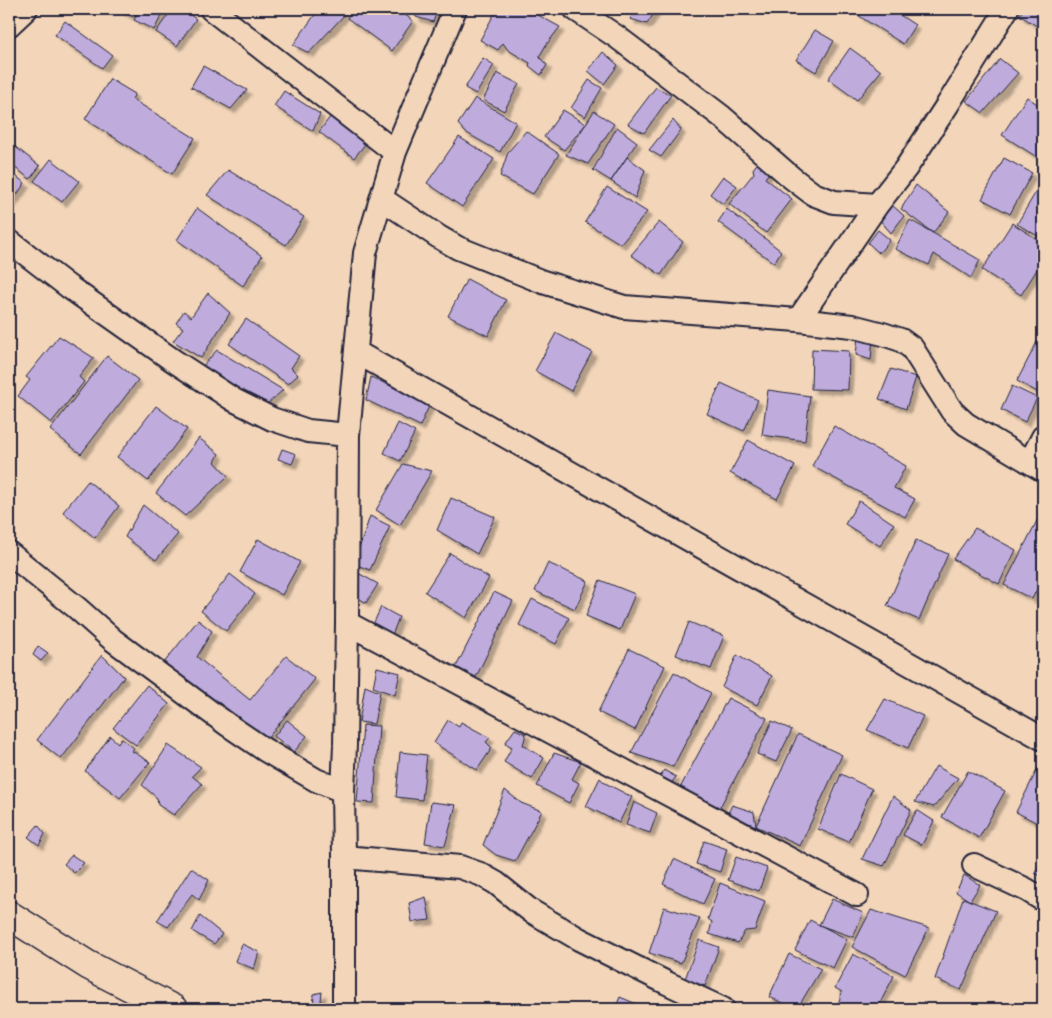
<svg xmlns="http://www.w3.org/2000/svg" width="1052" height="1018" font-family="'Balsamiq Sans',sans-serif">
<defs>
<filter id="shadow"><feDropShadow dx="4.5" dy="4.5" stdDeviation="1" flood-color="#0004"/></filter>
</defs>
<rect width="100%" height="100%" fill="#f3d6b9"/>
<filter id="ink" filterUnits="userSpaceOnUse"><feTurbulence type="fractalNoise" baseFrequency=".02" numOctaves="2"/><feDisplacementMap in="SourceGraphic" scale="10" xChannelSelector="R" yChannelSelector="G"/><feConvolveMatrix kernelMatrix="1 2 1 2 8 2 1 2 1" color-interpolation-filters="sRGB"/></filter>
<g filter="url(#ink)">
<!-- building -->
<path fill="#bfacdc" stroke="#22223b" filter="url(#shadow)" d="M117 9H137L133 17Z
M140 9H165L154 30 134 20Z
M172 9H182L196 19 177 46 156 32Z
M319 9H337L346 13 309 53 293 45Z
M353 9H398L413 21 392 51 347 18Z
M415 9H438L433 22 416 17Z
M497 9H527L560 27 546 45 539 57 547 65 541 75 529 66 530 63 508 50 503 43 498 50 480 40Z
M636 9H657L647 24 630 19Z
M864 9H891L915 25 903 44 859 16Z
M1024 9H1043V15L1037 26 1019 15Z
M65 21 112 55 102 68 55 35Z
M815 30 834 41 816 72 796 60Z
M850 48 881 71 857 100 828 79Z
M603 52 618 65 604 84 588 71Z
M483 58 494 65 476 94 465 88Z
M1000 59 1018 73 983 113 966 101Z
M203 66 247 90 231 109 191 87Z
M497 73 519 84 504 111 483 100Z
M110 79 135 94 132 99 195 138 172 174 85 119Z
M589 80 602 88 585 117 571 108Z
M656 87 671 95 644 133 628 124Z
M284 91 320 114 313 131 274 106Z
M1027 97 1043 108V161L1002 135Z
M475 98 516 122 500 152 465 132 458 124Z
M563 110 586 124 564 150 544 137Z
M594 111 614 124 588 164 566 155Z
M330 117 366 143 354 158 319 132Z
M673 120 681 130 661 157 649 150Z
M617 127 637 142 611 181 593 170Z
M526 131 559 154 533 194 500 176 508 152Z
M459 137 494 159 462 207 427 183Z
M9 142 40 166 30 179 9 163Z
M627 157 645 170 635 198 611 181Z
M762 157 774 166 765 178 792 199 766 233 729 204 754 173 753 169Z
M1004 158 1032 173 1010 214 982 199Z
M51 159 79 181 62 202 34 181Z
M228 170 304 217 286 245 207 195Z
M9 171 25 183 9 206Z
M723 176 737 186 723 204 710 194Z
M916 185 949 212 933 233 901 209Z
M1040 185 1043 187V239L1017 224Z
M607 187 647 212 621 244 585 222Z
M891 204 904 216 891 233 879 219Z
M197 208 262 256 243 286 177 240Z
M727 209 781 251 774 263 718 222Z
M910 220 980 260 971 278 934 254 929 265 895 249Z
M659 222 683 242 661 275 631 255Z
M1012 223 1043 243V260L1021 295 982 270Z
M878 230 890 240 879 253 868 243Z
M467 279 506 300 488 336 448 316Z
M208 293 230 313 201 358 173 341 183 328 176 323 184 311 191 317Z
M246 319 299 356 291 368 298 375 288 384 229 344Z
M556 333 592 352 571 391 535 371Z
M59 336 94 358 79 377 84 382 51 423 18 396 30 380 26 377Z
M1040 336 1043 337V395L1017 381Z
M858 337H873L871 360 856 355Z
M812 349 849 351 848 390 811 389Z
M217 350 283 390 265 406 202 367Z
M107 356 138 380 81 454 50 430Z
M891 369 916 377 906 409 879 399Z
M371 377 430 404 420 426 366 400Z
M721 383 758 400 744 431 707 414Z
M1012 386 1037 398 1025 422 1001 410Z
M768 390 810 396 805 441 762 435Z
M156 406 187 429 148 481 117 457Z
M398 423 415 432 400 461 384 453Z
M834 426 906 466 894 488 915 499 905 517 812 466Z
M199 438 219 454 215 462 228 476 185 516 156 493Z
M748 440 795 466 777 499 730 473Z
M282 449 296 454 292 464 278 459Z
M403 464 432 471 400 525 376 510Z
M88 481 119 506 95 538 63 512Z
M451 498 495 517 477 554 437 530Z
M859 501 894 524 880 546 845 524Z
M143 505 178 534 156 560 125 537Z
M1043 509V577L1032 599 1004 585Z
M370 516 390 526 370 570 354 564Z
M975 528 1016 550 999 584 953 559Z
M258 539 300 562 282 595 240 572Z
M916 540 948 554 919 620 887 606Z
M450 553 489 578 466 618 425 592Z
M548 563 588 581 575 609 535 591Z
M230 574 255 594 226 631 201 611Z
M360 574 378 584 366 603 353 594Z
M600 580 635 594 620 630 586 616Z
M494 592 513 601 476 677 456 667Z
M532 599 569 618 556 644 519 625Z
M381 607 399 617 391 638 371 629Z
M198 620 212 631 197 657 250 700 286 656 315 679 263 744 163 664Z
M689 622 724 636 711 669 676 655Z
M38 646 48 653 41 661 33 655Z
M629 649 665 666 635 730 598 712Z
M102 655 124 677 61 759 37 740Z
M737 655 772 676 757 705 722 687Z
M377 667 400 673 395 695 373 687Z
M674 672 711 693 673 767 631 753Z
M147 685 169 704 136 745 113 728Z
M365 686 380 692 374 724 359 722Z
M728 698 767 718 719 809 680 788Z
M885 699 923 716 908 748 867 730Z
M287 720 307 736 294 752 274 736Z
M448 720 459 727 461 722 490 738 486 742 492 748 477 770 434 743Z
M772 721 792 730 776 762 757 754Z
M363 725 379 726 374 803 357 802Z
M515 729 526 734 523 745 544 758 532 779 504 762 512 747 505 743Z
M798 734 842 755 800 846 756 826Z
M110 736 118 743 121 738 134 748 132 751 150 762 120 798 85 771Z
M168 745 201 767 192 776 202 784 174 815 158 805 157 798 142 785Z
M400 752 427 755 422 800 396 797Z
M554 753 581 762 572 779 579 783 569 803 537 786Z
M1043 758V826L1016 812Z
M936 766 958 778 934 807 915 802Z
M664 770 676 777 669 786 659 778Z
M968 771 1005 791 979 838 942 817Z
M841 774 872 789 849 842 818 829Z
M600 778 605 783 632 797 619 823 586 806Z
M505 790 521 803 542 811 515 861 496 855 483 845Z
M893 796 911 810 884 866 862 859Z
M431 802 456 805 445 846 425 843Z
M634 802 657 813 650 833 626 825Z
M732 805 754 812 756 826 727 815Z
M917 810 934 821 922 845 903 835Z
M38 825 45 834 39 845 28 837Z
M704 841 727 849 720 872 696 864Z
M72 855 84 863 74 873 64 864Z
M736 857 767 868 759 891 728 880Z
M1043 857V877L1035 873Z
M674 859 715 879 703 904 663 884Z
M191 868 209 880 199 900 192 894 168 927 157 921Z
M964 875 980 885 970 901 956 892Z
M720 883 765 901 755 930 745 931 738 943 709 934 712 922 708 919Z
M426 897 430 920 412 922 409 903Z
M963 898 996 911 961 990 935 979Z
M832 899 863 913 853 937 819 925Z
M664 907 700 918 681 963 649 953Z
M871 910 929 928 905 975 852 947Z
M200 916 222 934 214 944 192 931Z
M810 920 847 939 833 968 795 950Z
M699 940 719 947 705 986 685 979Z
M242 944 259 952 254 969 235 961Z
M789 954 821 969 797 1009 769 997Z
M853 954 894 976 877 1009H842L838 1004 842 992 835 988Z
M322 992 320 1009H313L314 994Z
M620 997 639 1005 636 1009H615Z"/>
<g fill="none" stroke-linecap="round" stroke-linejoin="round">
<defs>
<path id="street" d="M211 9 395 152
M575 9 617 37 721 116 792 178 813 194 834 202 877 205
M9 25 26 9
M382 199 439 237 458 248 543 282 624 307 798 320 877 205 906 168 948 104 1007 9
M9 241 69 287 174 361 234 400 272 419 308 431 348 435
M798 320 852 326 883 334 901 340 912 348 952 411 966 424 1043 470
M356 352 1043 739
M1030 462 1043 437
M9 553 77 608 113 640 228 725 265 750 316 780 343 791
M347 623 857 895
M344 857 460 867 480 874 496 883 531 911 579 939 667 983 723 1009
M974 865 1027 890 1043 900
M344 1009V857L343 791 345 745 347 623 348 435 365 253 395 152 455 9"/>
<path id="secondary" d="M9 915 88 965 173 1009"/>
</defs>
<!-- street casing -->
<use href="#street" stroke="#22223b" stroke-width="26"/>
<!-- secondary casing -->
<use href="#secondary" stroke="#22223b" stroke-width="31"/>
<!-- street -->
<use href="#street" stroke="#f3d6b9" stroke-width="22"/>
<!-- secondary -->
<use href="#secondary" stroke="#f3d6b9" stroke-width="28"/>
</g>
</g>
<!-- margin -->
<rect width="1052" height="1018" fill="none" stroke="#f3d6b9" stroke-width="30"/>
<rect x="15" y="15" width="1022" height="988" fill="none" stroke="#22223b" stroke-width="2" filter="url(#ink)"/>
</svg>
